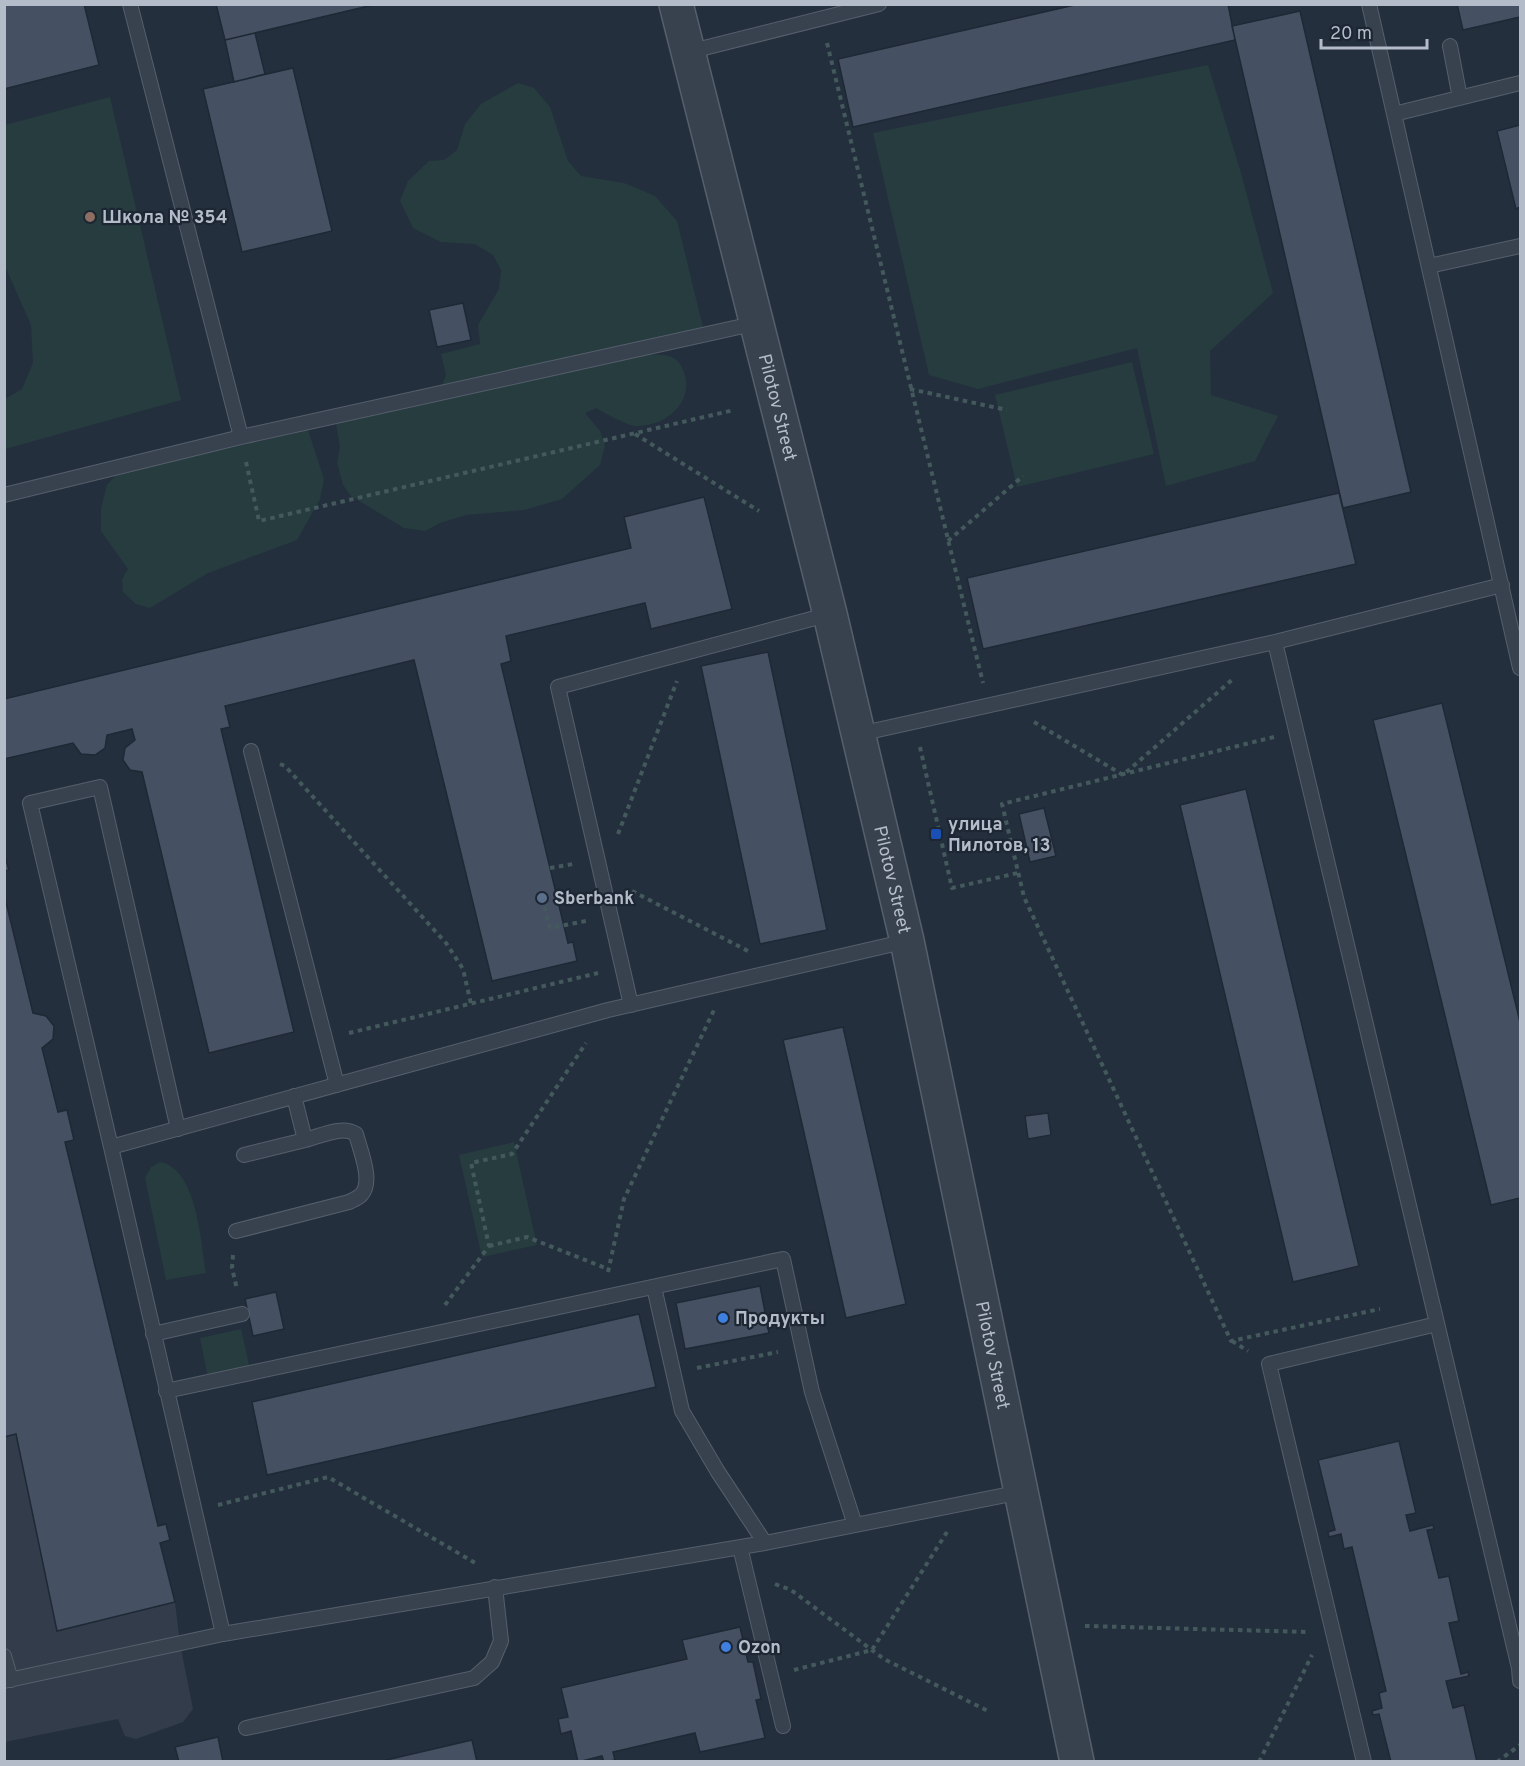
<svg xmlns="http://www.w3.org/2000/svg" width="1525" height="1766" font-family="Overpass,sans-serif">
<rect width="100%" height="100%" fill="#242f3e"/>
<!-- airport -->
<path fill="#323c4b" d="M16 1434 175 1602 180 1644 193 1709 183 1722 136 1739 125 1736 118 1719 5 1742 4 1437Z"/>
<!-- green -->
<path fill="#263c3f" d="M1208 65 1241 173 1273 293 1210 351 1211 395 1278 416 1255 461 1166 486 1137 348 978 389 929 375 873 133Z
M518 83 534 88 550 107 568 161 581 176 624 183 655 196 677 221 704 331 442 385 446 375 441 354 480 344 478 325 499 289 501 270 493 255 475 244 441 242 413 228 400 201 408 181 429 161 444 160 457 150 465 124 481 104Z
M110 97 181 400 5 449V399L22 389 33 363 31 325 5 266V125Z
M648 354C655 355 665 354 671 357 678 359 681 365 683 370 696 400 668 425 639 426 628 427 607 414 596 408L585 413 600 431 605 446 600 465 562 499 524 510 466 515 440 523 425 531 404 528 351 496 343 485 337 463 340 447 336 424Z
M1132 362 1154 454 1017 487 995 395Z
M308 430 324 479 320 499 297 540 208 573 150 608 136 604 123 592 122 579 128 569 101 531V509L107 485 117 474Z
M514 1142 537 1245 482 1257 459 1155Z
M160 1162C197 1168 201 1243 206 1273L166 1280 145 1178 151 1167Z
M241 1329 250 1369 208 1378 200 1338Z"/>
<!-- building -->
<path fill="#455162" stroke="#1f2835" stroke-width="1.5" d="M4 4H84L99 65 4 89Z
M216 4H377L225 40Z
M1079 4H1228L1235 40 853 127 838 59Z
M1457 4H1520V17L1463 30Z
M1300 11 1411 492 1343 508 1232 26Z
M255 33 265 74 234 82 225 40Z
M293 68 332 231 242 252 203 89Z
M1520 125V207L1516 209 1497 131Z
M463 303 471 340 437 347 429 310Z
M1339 493 1356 564 983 649 967 578Z
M704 497 732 609 651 629 645 603 506 636 511 661 501 664 568 943 573 942 577 961 492 981 414 660 225 706 230 727 221 729 294 1032 209 1053 142 772 130 770 123 760 125 748 135 740 132 729 107 735 105 748 95 755 81 754 73 743 4 759V699L631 548 624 517Z
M768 652 827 930 760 944 701 666Z
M1442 703 1520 1022V1198L1491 1205 1373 720Z
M1246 789 1359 1266 1293 1282 1180 805Z
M1044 808 1056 856 1030 862 1019 814Z
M4 853 9 870 4 871Z
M4 894 33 1013 46 1016 54 1026 53 1039 42 1048 58 1112 67 1110 74 1140 65 1142 158 1526 166 1524 170 1540 160 1543 175 1602 57 1631 16 1434 4 1437Z
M843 1027 906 1304 846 1318 783 1040Z
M1048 1113 1051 1135 1028 1139 1025 1116Z
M760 1286 769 1333 685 1349 676 1303Z
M276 1292 284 1329 253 1336 245 1299Z
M639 1314 656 1387 267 1475 252 1402Z
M1399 1441 1416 1513 1406 1515 1410 1531 1433 1525 1434 1529 1427 1530 1439 1578 1449 1576 1459 1621 1449 1623 1461 1674 1468 1672 1469 1676 1446 1681 1453 1708 1464 1705 1477 1762H1391L1379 1714 1373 1715 1372 1711 1382 1708 1379 1693 1386 1691 1352 1547 1344 1549 1341 1534 1329 1537 1328 1532 1335 1530 1318 1460Z
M740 1627 748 1662H753L761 1699 756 1700 765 1738 700 1752 695 1733 613 1752 615 1760 604 1762 602 1756 578 1762 571 1731 561 1734 558 1719 568 1717 561 1688 687 1659 682 1640Z
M218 1737 223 1762H179L175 1747Z
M472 1740 477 1762H378Z"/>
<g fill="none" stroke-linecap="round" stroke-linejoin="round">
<defs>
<path id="service" d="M130 4 241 437
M1369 4 1520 668
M1450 46 1460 98
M688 52 879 4
M1394 114 1520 83
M1429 266 1520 246
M4 495 241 437 757 323
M1275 642 1519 1668 1520 1681
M859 734 1275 642 1502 585
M251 751 337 1085
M631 1005 558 687 830 614
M111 1147 30 803 100 787 178 1129
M244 1155 305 1140 294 1096
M236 1231 349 1202C353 1200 358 1198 361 1195 374 1182 360 1150 356 1134 342 1125 321 1136 305 1140
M654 1287 682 1411 718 1472 765 1543
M153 1334 242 1314
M166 1391 783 1259 812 1392 855 1525
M740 1547 783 1726
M223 1634 111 1147 608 1010 907 941
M4 1656 11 1680
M4 1681 223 1634 765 1543 1021 1492
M246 1728 474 1678 492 1662 501 1641 495 1587
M1364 1762 1269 1364 1437 1324"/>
<g id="tertiary">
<path id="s1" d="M676 4 830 614 907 941 1077 1762"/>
</g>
</defs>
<!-- service casing -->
<use href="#service" stroke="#565f6c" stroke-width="16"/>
<!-- tertiary casing -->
<use href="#tertiary" stroke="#565f6c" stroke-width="36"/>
<!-- path -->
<path stroke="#44595c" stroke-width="4" stroke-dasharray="4.5 4.5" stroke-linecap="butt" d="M827 43 983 683
M910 389 1007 410
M635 434 759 511
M246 462 259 521 734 410
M948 541 1023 476
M1034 722 1123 775 1233 679
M1274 737 1002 804 1024 897 1231 1341 1380 1309
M920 747 952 888 1018 873
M280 764 285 766 446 943 463 969 471 1004
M618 834 677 681
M550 868 573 864
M632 891 748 951
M542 898 550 928 586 921
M349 1033 598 973
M489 1246 527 1237 608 1269
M233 1255 232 1268 237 1289
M608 1272 624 1199 714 1010
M445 1305 489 1246 471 1163 512 1154 586 1043
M1232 1341 1248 1351
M697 1368 778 1352
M218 1505 328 1477 477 1564
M775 1584 791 1590 884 1659 988 1711
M1085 1626 1308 1632
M794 1670 872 1650 947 1532
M1259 1762 1312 1655
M1497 1762 1520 1745"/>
<!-- service -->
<use href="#service" stroke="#38414e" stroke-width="14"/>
<!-- tertiary -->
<use href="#tertiary" stroke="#38414e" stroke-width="33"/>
</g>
<!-- markers -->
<circle fill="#8d6e63" stroke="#1d2633" stroke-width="2" cx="90" cy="217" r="6"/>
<rect fill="#1a4fb4" stroke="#1d2633" stroke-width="2" x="930" y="828" width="12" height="12" rx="3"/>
<circle fill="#5c6f8a" stroke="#1d2633" stroke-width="2" cx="542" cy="898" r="6"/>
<g fill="#3f7fe0" stroke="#1d2633" stroke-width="2">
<circle cx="723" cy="1318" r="6"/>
<circle cx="726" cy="1647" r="6"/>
</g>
<g text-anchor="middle" stroke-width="4.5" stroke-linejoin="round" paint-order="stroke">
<!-- poi labels -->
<g font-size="18" font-weight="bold" fill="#b4bcc9" stroke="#1d2633" text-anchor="start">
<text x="102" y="223">Школа № 354</text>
<text x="948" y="830">улица<tspan x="948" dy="21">Пилотов, 13</tspan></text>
<text x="554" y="904">Sberbank</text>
<text x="735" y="1324">Продукты</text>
<text x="738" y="1653">Ozon</text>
</g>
<!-- street labels -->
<g font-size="18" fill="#b4bcc9" stroke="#1d2633">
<text dy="6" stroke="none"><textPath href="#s1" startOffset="416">Pilotov Street</textPath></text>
<text dy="6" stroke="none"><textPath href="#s1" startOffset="902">Pilotov Street</textPath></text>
<text dy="6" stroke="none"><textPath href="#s1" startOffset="1388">Pilotov Street</textPath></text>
</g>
</g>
<!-- border -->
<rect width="1525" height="1766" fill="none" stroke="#b4bcc9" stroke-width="12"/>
<!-- scale -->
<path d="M1321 39v9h106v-9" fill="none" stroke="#b4bcc9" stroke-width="3"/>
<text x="1330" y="39" font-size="18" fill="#b4bcc9" stroke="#1d2633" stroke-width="4.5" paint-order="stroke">20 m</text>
</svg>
